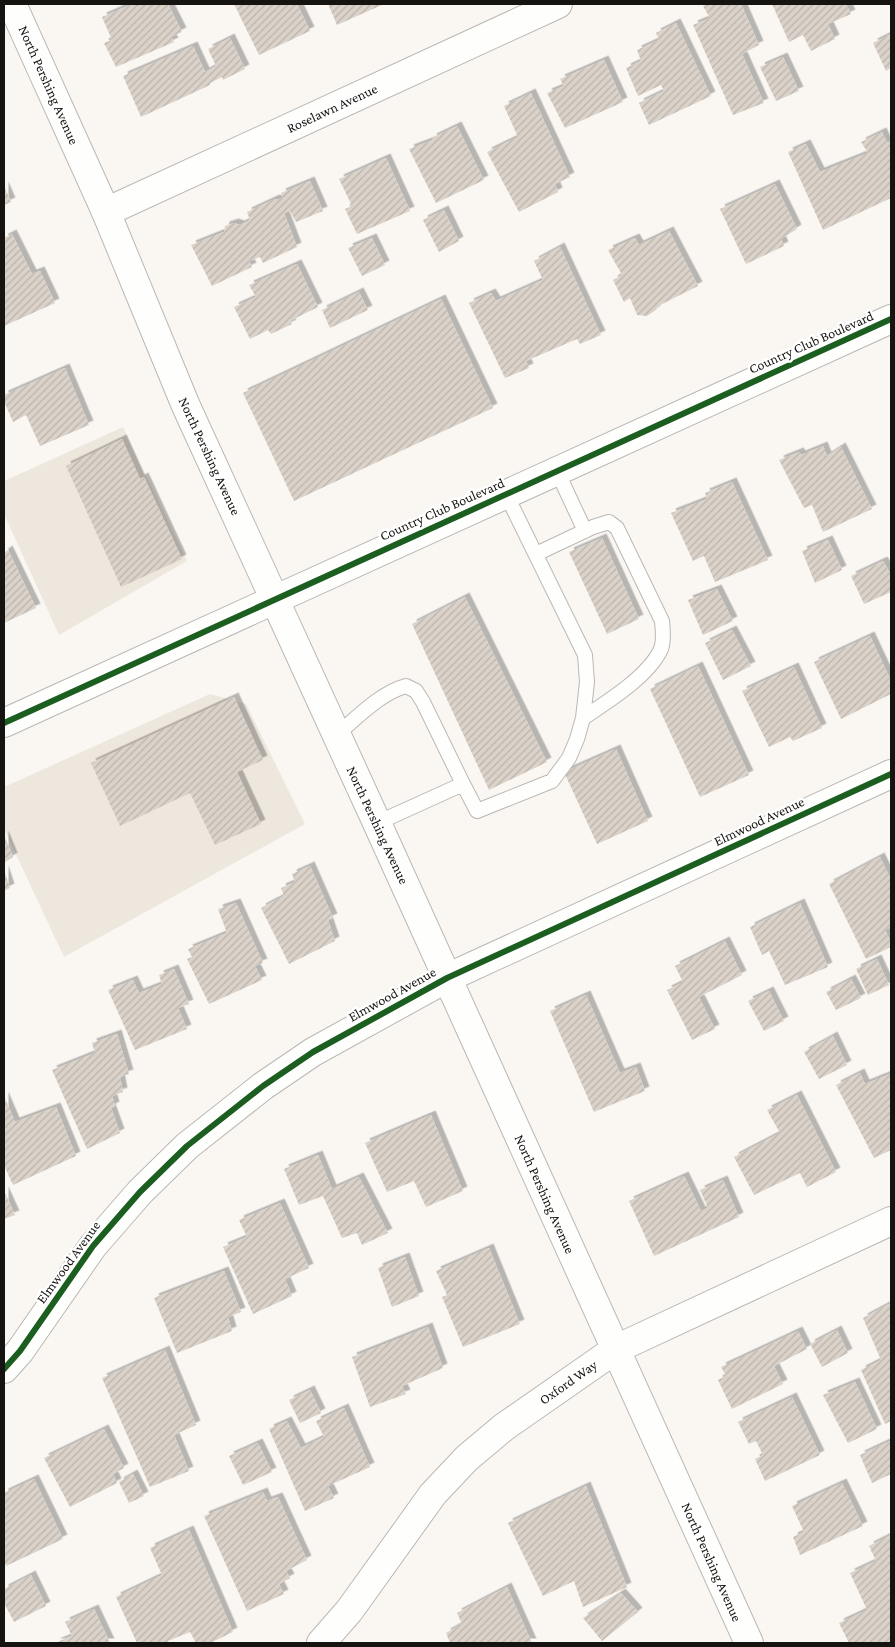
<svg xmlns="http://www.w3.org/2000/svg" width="895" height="1647" font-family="'Crimson Pro',serif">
<defs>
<pattern id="building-hatch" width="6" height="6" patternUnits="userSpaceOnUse" patternTransform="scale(1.25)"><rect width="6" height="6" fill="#dbd3ca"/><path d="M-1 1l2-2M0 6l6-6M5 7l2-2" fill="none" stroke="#bbb4ac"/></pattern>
<filter id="shadow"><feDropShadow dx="4.5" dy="-4.5" stdDeviation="0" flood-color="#0004"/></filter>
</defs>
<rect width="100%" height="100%" fill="#faf7f3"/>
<!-- built -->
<path fill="#eee7de" d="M123 427 187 561 59 635 4 514V481Z
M210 694 246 704 305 824 64 957 4 829V787Z"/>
<!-- building -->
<path fill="url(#building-hatch)" filter="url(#shadow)" d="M132 4H134L136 7 144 4H168L182 32 171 37 174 42 116 67 104 43 112 40 102 17Z
M234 4H297L310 31 259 55Z
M328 4H384L337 25Z
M708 4H741L759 45 742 54 764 103 733 115 693 25 710 18 703 6Z
M772 4H846L851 14 828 24 835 39 811 51 803 35 789 42Z
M676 23 711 96 649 125 639 103 664 91 661 85 638 96 626 68 641 61 637 50 659 40 656 33Z
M891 34V68L886 71 873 43Z
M230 38 245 69 223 80 222 77 210 83V85L141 117 123 76 193 46 205 72 216 66 208 49Z
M783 57 799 91 776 101 760 67Z
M604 60 623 102 565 128 547 93 564 86 560 79Z
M531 93 570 177 555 184 558 192 519 212 487 152 518 137 504 106Z
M457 126 484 180 436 203 409 149 433 140 432 138Z
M882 132 887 143 891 141V198L823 230 788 152 806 144 820 172 868 153 861 142Z
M386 158 410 211 357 234 345 209 352 206 339 179Z
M310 181 323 211 296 222 290 211 284 213 297 247 263 263 260 257 249 261 252 267 212 286 191 245 224 232 225 226 234 223 240 225 250 220 247 212 275 199 278 200 283 197 281 193Z
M775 184 797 229 781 239 784 246 746 264 720 209Z
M4 186 11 202 4 205Z
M444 210 459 241 439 252 423 220Z
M669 231 698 286 658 306 656 310 647 316 637 315 630 298 624 302 613 280 622 275 608 250 635 238 639 245Z
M12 234 32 274 40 271 55 303 4 326V238Z
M372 238 385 265 362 276 348 248Z
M560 247 601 335 580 344 577 339 526 361 529 368 505 378 469 303 491 293 496 301 543 280 534 261Z
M297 264 318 307 290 321 292 324 271 334 268 330 250 339 234 307 256 297 249 285Z
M359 292 368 310 330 328 322 310Z
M441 299 493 408 294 501 243 393Z
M65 368 89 425 40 446 26 415 13 422 4 401V395Z
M122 439 140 479 144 477 182 559 121 587 66 466Z
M823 446 827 456 841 447 872 509 823 532 812 505 804 508 779 460 799 452 801 455Z
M732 482 768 560 715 582 704 556 693 561 671 513 707 499 705 493Z
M602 538 639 619 607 634 569 552Z
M828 540 842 570 815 583 802 551Z
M8 550 36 608 4 623V553Z
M883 561 891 575V592L864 604 851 576Z
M717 589 733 621 703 635 688 600Z
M465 597 547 762 489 790 412 624Z
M732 630 751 666 723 680 705 643Z
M870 636 891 681V694L841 719 814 662Z
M698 666 749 775 700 797 650 689Z
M794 667 822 728 793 741 790 737 769 747 742 691Z
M234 697 263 760 237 772 261 824 215 845 190 793 120 826 91 763Z
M616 749 648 821 597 844 564 772Z
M4 835 13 857 4 863Z
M880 857 891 880V927L885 930 891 943V947L866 959 829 884Z
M310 866 333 918 328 920 335 941 289 964 261 908 284 896 281 888 295 882 292 874Z
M4 870 10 888 4 891Z
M236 903 263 963 255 966 262 980 209 1004 187 959 192 957 188 949 227 933 218 909Z
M800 903 828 967 785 985 769 951 762 955 750 927Z
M725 941 742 975 699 997 715 1029 692 1040 667 990 683 982 675 966Z
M877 959 889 985 868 995 856 969Z
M174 969 189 1004 178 1008 187 1029 135 1050 108 990 133 980 139 993 162 984 159 975Z
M851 979 861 998 836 1010 826 992Z
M769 991 784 1021 764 1031 748 1001Z
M586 995 620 1073 636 1067 645 1091 594 1112 550 1011Z
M117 1034 129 1074 120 1077 123 1092 112 1096 115 1106 111 1108 120 1133 87 1149 52 1070 95 1053 92 1043Z
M833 1036 847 1065 819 1079 804 1052Z
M860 1073 865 1084 890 1074 891 1077V1150L874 1158 836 1085Z
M797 1095 836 1172 807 1187 800 1173 754 1195 734 1157 780 1133 767 1110Z
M4 1096 15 1122 56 1107 76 1156 13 1185 4 1165Z
M431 1115 463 1191 426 1207 414 1181 387 1192 365 1143Z
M318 1155 332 1189 359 1177 388 1233 362 1245 357 1233 342 1238 323 1196 299 1205 284 1169Z
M684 1176 701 1211 708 1208 700 1190 723 1180 739 1217 654 1256 629 1201Z
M4 1191 15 1215 4 1219Z
M280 1203 309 1268 285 1279 292 1296 253 1314 223 1247 247 1237 239 1220Z
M489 1248 520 1324 463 1347 442 1297 447 1295 436 1271Z
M405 1257 419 1296 392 1307 378 1268Z
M224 1271 241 1312 228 1317 232 1331 177 1353 154 1298Z
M891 1303V1421L885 1424 861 1370 881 1360 863 1318Z
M428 1327 443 1368 402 1386 406 1394 370 1407 352 1357Z
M837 1330 848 1353 822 1367 810 1344Z
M798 1331 807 1349 774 1366 783 1384 732 1409 718 1380 726 1376 721 1367Z
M165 1350 196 1425 174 1435 189 1471 150 1487 102 1378Z
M855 1382 877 1429 848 1443 823 1395Z
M310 1390 321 1413 300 1423 289 1400Z
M792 1397 820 1455 765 1481 755 1459 763 1455 756 1441 749 1444 738 1422Z
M344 1408 370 1467 328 1486 334 1498 305 1511 269 1429 287 1421 301 1448 324 1437 316 1421Z
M104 1429 124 1468 113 1474 117 1483 70 1507 44 1458Z
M890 1441 891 1445V1474L872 1483 860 1455Z
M258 1443 272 1472 243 1485 229 1456Z
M133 1474 144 1496 129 1503 119 1482Z
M34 1479 63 1539 6 1566 4 1561V1493Z
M842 1483 863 1526 800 1555 793 1537 804 1532 792 1506Z
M586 1486 627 1587 583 1607 574 1581 543 1596 508 1523Z
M263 1492 267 1501 278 1497 307 1560 286 1571 290 1578 279 1584 284 1594 247 1611 204 1516Z
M189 1530 233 1632 210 1643H196L190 1632 168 1641 169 1643H137L116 1597 162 1575 150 1548Z
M891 1535V1643H852L851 1642 849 1643 839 1623 867 1610 850 1573 876 1561 869 1546Z
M31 1575 46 1606 14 1622 4 1603V1589Z
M507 1587 532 1643H450L446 1633 462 1624 457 1613Z
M621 1593 638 1612 602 1641 583 1618Z
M94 1609 110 1643H55L72 1636 65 1622Z"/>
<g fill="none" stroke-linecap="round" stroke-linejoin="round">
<defs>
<path id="service" d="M557 471 585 531
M536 554 593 527 609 522 617 528 662 621C663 630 664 641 661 649 649 676 607 702 583 718
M336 735C357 718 380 693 406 686L416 691 423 702 463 784
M377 823 463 784 477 811 552 781 569 758 577 739 583 718 587 682 585 655 506 494"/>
<path id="minor" d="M106 212 558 4
M4 1369 20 1351 93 1246 140 1192 187 1146 263 1086 313 1052 447 978 891 774
M321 1643 349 1611 433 1494 467 1458 504 1427 616 1349 891 1221"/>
<path id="tertiary" d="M4 723 891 319"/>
<path id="secondary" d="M12 4 106 212 186 406 377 823 749 1643"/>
</defs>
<!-- service casing -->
<use href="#service" stroke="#bab8b5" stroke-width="16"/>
<!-- minor casing -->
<use href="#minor" stroke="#bab8b5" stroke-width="30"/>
<!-- tertiary casing -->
<use href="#tertiary" stroke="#bab8b5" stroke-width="30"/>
<!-- secondary casing -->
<use href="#secondary" stroke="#bab8b5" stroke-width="30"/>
<!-- service -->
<use href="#service" stroke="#fefefd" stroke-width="14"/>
<!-- minor -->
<use href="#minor" stroke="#fefefd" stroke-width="28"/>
<!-- tertiary -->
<use href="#tertiary" stroke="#fefefd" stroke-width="28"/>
<!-- secondary -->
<use href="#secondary" stroke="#fefefd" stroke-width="28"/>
<defs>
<path id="cycleway" d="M4 723 891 319
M4 1369 20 1351 93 1246 140 1192 187 1146 263 1086 313 1052 447 978 891 774"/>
</defs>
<!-- cycleway casing -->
<use href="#cycleway" stroke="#fff" stroke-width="9"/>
<!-- cycleway -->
<use href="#cycleway" stroke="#1b5e20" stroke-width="6"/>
</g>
<g text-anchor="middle" stroke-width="5" stroke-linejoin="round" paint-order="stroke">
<!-- street labels -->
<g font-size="14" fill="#161411" stroke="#fff">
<text transform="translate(49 85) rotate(66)" y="5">North Pershing Avenue</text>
<text transform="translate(332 108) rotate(-25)" y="5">Roselawn Avenue</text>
<text transform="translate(811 342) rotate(-24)" y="5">Country Club Boulevard</text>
<text transform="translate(210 456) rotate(65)" y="5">North Pershing Avenue</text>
<text transform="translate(442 509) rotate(-24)" y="5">Country Club Boulevard</text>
<text transform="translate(759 821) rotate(-25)" y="5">Elmwood Avenue</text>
<text transform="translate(378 825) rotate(65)" y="5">North Pershing Avenue</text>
<text transform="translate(392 994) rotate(-29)" y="5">Elmwood Avenue</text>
<text transform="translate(545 1194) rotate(66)" y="5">North Pershing Avenue</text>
<text transform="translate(68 1262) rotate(-54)" y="5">Elmwood Avenue</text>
<text transform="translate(568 1382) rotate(-35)" y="5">Oxford Way</text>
<text transform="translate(712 1562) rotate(66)" y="5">North Pershing Avenue</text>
</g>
</g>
<!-- border -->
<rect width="895" height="1647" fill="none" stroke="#161411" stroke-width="10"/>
</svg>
